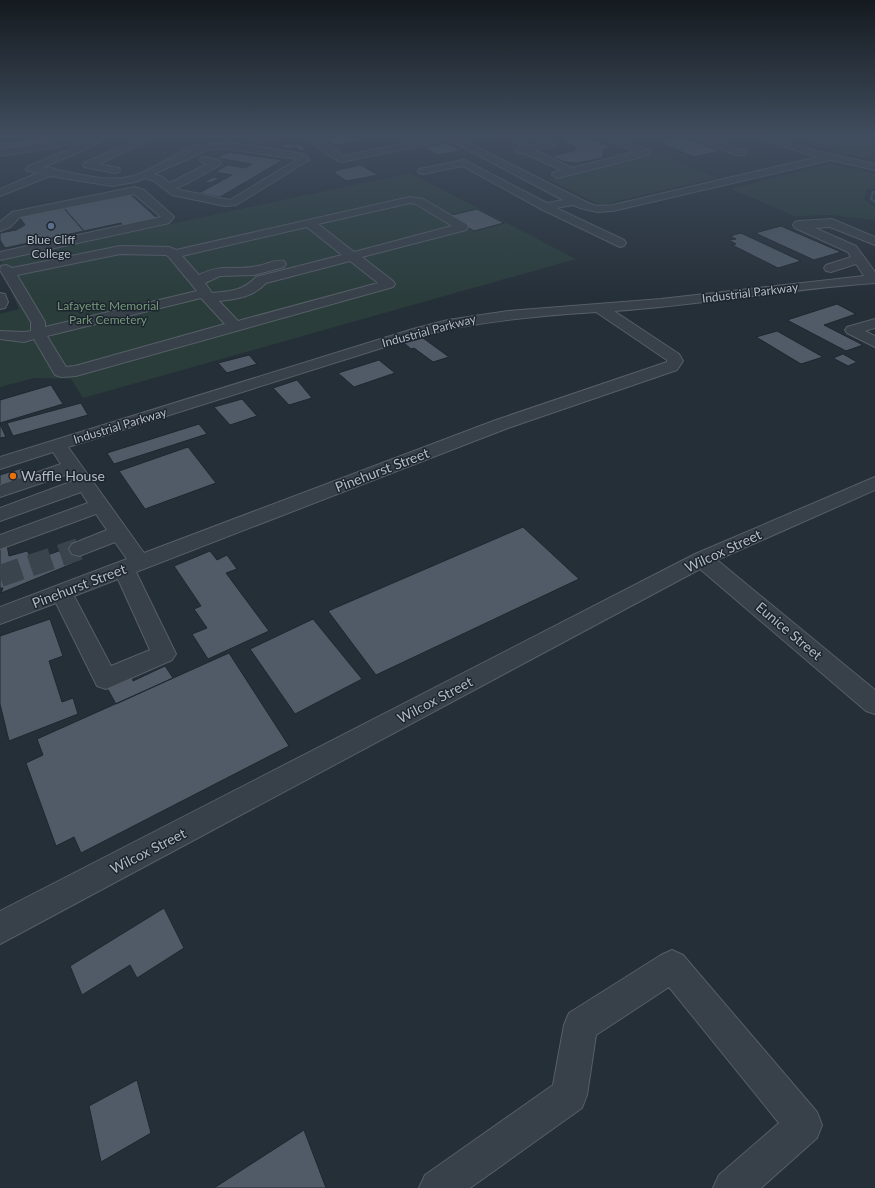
<svg xmlns="http://www.w3.org/2000/svg" width="875" height="1188" font-family="Lato,sans-serif">
<rect width="100%" height="100%" fill="#252f38"/>
<!-- green -->
<path fill="#2a3d3b" d="M786 134H875V160L825 148Z
M660 155 716 178 600 205 548 179Z
M831 164 875 174V189H867L864 199 875 207V220L831 215 795 216 730 189Z
M410 173 576 259 83 398 71 379 34 378 0 387V314L19 309 0 267 2 260Z"/>
<g fill="none" stroke-linecap="round" stroke-linejoin="round">
<!-- stream -->
<path stroke="#3c4e60" stroke-width="2.5" d="M875 192H873L871 199 875 202"/>
</g>
<!-- building -->
<path fill="#505b67" stroke="#1f2730" d="M0 134H16L18 137 0 139Z
M61 134H72L76 140 0 151V143Z
M349 135 360 141 336 145 326 139Z
M577 136 588 137 613 148 604 149 602 158 577 163 565 162 551 156 574 151 576 147 560 140Z
M682 137 720 151 694 157 657 141Z
M297 143 307 149 300 151 295 147 287 149 282 145Z
M448 143 461 151 437 155 425 147Z
M229 152 283 160 220 197 199 193 232 175 215 172 228 165 245 168 252 164 217 158Z
M361 165 378 175 347 181 334 173 337 170Z
M213 177 220 178 210 183 205 182Z
M129 193 159 220 125 227 121 223 84 231 62 206Z
M62 206 84 231 5 248 0 240V233L16 230 25 225 18 215Z
M477 209 504 223 474 231 447 216Z
M781 226 841 252 814 260 755 233Z
M741 233 801 261 778 268 732 245 736 244 729 240 736 239 730 236Z
M837 304 856 314 824 325 863 345 846 351 787 320Z
M777 331 823 357 801 364 756 337Z
M423 338 449 357 433 362 414 348 411 349 404 343Z
M843 354 857 362 848 366 833 358Z
M249 355 257 364 227 373 218 363Z
M379 360 395 373 354 387 338 373Z
M297 380 312 398 289 405 273 388Z
M51 385 63 404 0 423V400Z
M242 399 257 416 230 425 214 407Z
M81 403 88 415 13 436 7 423Z
M0 424 6 437 0 438Z
M199 424 207 434 114 464 107 453Z
M188 447 216 483 145 509 119 471Z
M22 468 27 477 0 486V475Z
M523 527 579 579 376 675 328 611Z
M7 545 9 556 27 551 33 560 76 545 84 556 72 561 74 563 1 593 3 588H0V547Z
M210 551 217 560 227 555 237 569 226 573 269 631 208 659 192 634 207 628 194 609 201 606 174 566Z
M50 619 63 656 49 661 62 702 73 698 78 714 9 741 0 704V636Z
M313 619 362 679 295 714 250 649Z
M229 653 289 746 81 853 74 837 56 846 26 763 43 755 37 739Z
M165 666 173 678 116 704 107 688 132 676 133 681Z
M164 908 184 948 137 978 130 965 82 995 70 966Z
M137 1080 151 1133 101 1162 89 1106Z
M304 1130 326 1188H214Z"/>
<g fill="none" stroke-linecap="round" stroke-linejoin="round">
<!-- minor-tunnel -->
<path stroke="#3a444d" stroke-width="22" stroke-dasharray="22 10" stroke-linecap="butt" d="M0 576 79 549"/>
<defs>
<path id="minor" d="M150 134H163L99 164 119 168 120 170 119 172 115 173 84 167 83 165 84 163Z
M241 134 260 136 290 134 288 136C274 141 253 147 241 134Z
M299 134H311L344 156 441 136 439 134H464L463 137 459 138 588 203 597 206 613 205 818 157 751 136 749 134H764L812 150 875 164V170L831 160 613 211 597 212 580 208 573 205 556 208 624 240 626 243 624 246 620 247 541 209 463 166 423 174 419 173 418 171 419 169 464 160 547 203 563 200 449 140 342 162 338 161Z
M497 134H511L525 140 527 142 525 144H519Z
M526 134C536 134 550 135 555 144L553 146 535 150 572 168 635 152 596 134H610L649 151 650 153 649 155 557 178 552 175 553 173 561 170 524 153H516L515 151 516 149 542 143Z
M711 134H730L728 136 713 140 745 151 746 153 745 155H737L700 141 698 139 700 137Z
M73 139 76 140 78 142 76 144 0 156V150Z
M94 139 97 140 99 142 97 144 42 168H52L57 170C81 174 108 183 132 176 155 170 178 150 201 145 231 139 268 149 298 153L307 156 309 160 236 205 225 206 172 195 154 181 145 178 135 182 112 186 50 176 0 196V189L38 173 27 171 26 169 27 167ZM214 149H228L298 159 230 200 180 190 176 188 188 183 220 165 221 163 220 161 205 157 201 158 200 160 201 162 207 164 170 183 162 177 154 174 205 151Z
M135 187 144 190 172 215 174 217 169 223 165 224 0 260V252L161 217 134 194 20 217 10 227 0 231V222L12 212Z
M410 197 423 199 466 224 468 227 466 230 362 257 393 281 395 284 393 287 76 376 61 377 55 375 34 339 24 342 0 339V331L24 332 31 331V322L0 270 1 266 6 265 12 268 120 246 169 247 176 250ZM410 203 416 204 452 226 354 252 318 224ZM307 227 342 255 256 277C243 291 230 291 212 293L205 283 220 276 254 275 284 267 286 264 284 261C274 259 266 265 257 266 234 271 222 263 199 275L182 256ZM120 254 166 255 169 257 197 291 45 327V322L17 275ZM350 261 378 283 238 321 219 301C237 299 253 297 266 283ZM201 298 225 324 75 366 66 367 47 336Z
M832 219 875 237V245L830 227 815 228 856 246 875 272V283C788 289 701 305 614 311L679 354 683 361 677 370 508 428 136 572 176 654 172 660 106 689 97 686 56 603 0 624V607L127 559 115 542 79 556 72 554 69 549 72 544 107 530 96 514 0 549V535L88 503 81 492 0 521V508L73 481 68 474 0 497V485L61 464 53 452 0 469V457L413 329 448 320 508 311 661 299 864 276 856 264 831 272 826 271 824 268 826 265 851 257 848 252 795 228 793 225 795 222 799 221ZM596 312 667 360V362L496 420 144 553 68 447 423 335C480 321 538 316 596 312ZM118 579 150 650 111 666 74 596Z
M0 293 5 294 8 302 5 308 0 309Z
M875 319V328L865 331 875 336V347L847 333 845 330 847 327Z
M875 477V490L717 560 875 690V714L866 711 700 569 0 944V911L695 554Z
M672 950 683 955 817 1112 822 1125 817 1138 761 1188H713L719 1175 779 1123 669 987 596 1035 587 1095 582 1108 470 1188H419L425 1175 553 1085 564 1025 569 1013 661 955Z"/>
</defs>
<!-- minor casing -->
<use href="#minor" stroke="#565e67" stroke-width="2"/>
<!-- minor -->
<use href="#minor" fill="#384049" fill-rule="evenodd"/>
</g>
<!-- sky -->
<linearGradient id="sky" x2="0" y2="1"><stop stop-color="#141a1f"/><stop offset="0.45" stop-color="#404d5e"/><stop offset="1" stop-color="#404d5e" stop-opacity="0"/></linearGradient>
<rect width="875" height="301" fill="url(#sky)"/>
<!-- markers -->
<circle fill="#5c6f8a" stroke="#1d252e" stroke-width="1.5" cx="51" cy="226" r="4"/>
<circle fill="#e8710a" stroke="#1d252e" stroke-width="1.5" cx="13" cy="476" r="4"/>
<g text-anchor="middle" stroke-width="3" stroke-linejoin="round" paint-order="stroke">
<!-- far-poi labels -->
<g font-size="12" fill="#b3bbc5" stroke="#1d252e">
<text x="51" y="244">Blue Cliff<tspan x="51" dy="14">College</tspan></text>
</g>
<!-- far-street labels -->
<g font-size="12" fill="#b3bbc5" stroke="#1d252e">
<text transform="translate(750 293) rotate(-7)" y="4">Industrial Parkway</text>
<text transform="translate(429 331) rotate(-15)" y="4">Industrial Parkway</text>
<text transform="translate(120 426) rotate(-17)" y="4">Industrial Parkway</text>
</g>
<!-- far-park labels -->
<g font-size="12" fill="#749879" stroke="#1d252e">
<text x="108" y="310">Lafayette Memorial<tspan x="108" dy="14">Park Cemetery</tspan></text>
</g>
<!-- street labels -->
<g font-size="14" fill="#b3bbc5" stroke="#1d252e">
<text transform="translate(382 470) rotate(-21)" y="5">Pinehurst Street</text>
<text transform="translate(723 551) rotate(-25)" y="5">Wilcox Street</text>
<text transform="translate(79 586) rotate(-21)" y="5">Pinehurst Street</text>
<text transform="translate(789 631) rotate(40)" y="5">Eunice Street</text>
<text transform="translate(435 700) rotate(-28)" y="5">Wilcox Street</text>
<text transform="translate(148 851) rotate(-27)" y="5">Wilcox Street</text>
</g>
<!-- poi labels -->
<g font-size="14" fill="#b3bbc5" stroke="#1d252e" text-anchor="start">
<text x="21" y="481">Waffle House</text>
</g>
</g>
</svg>
